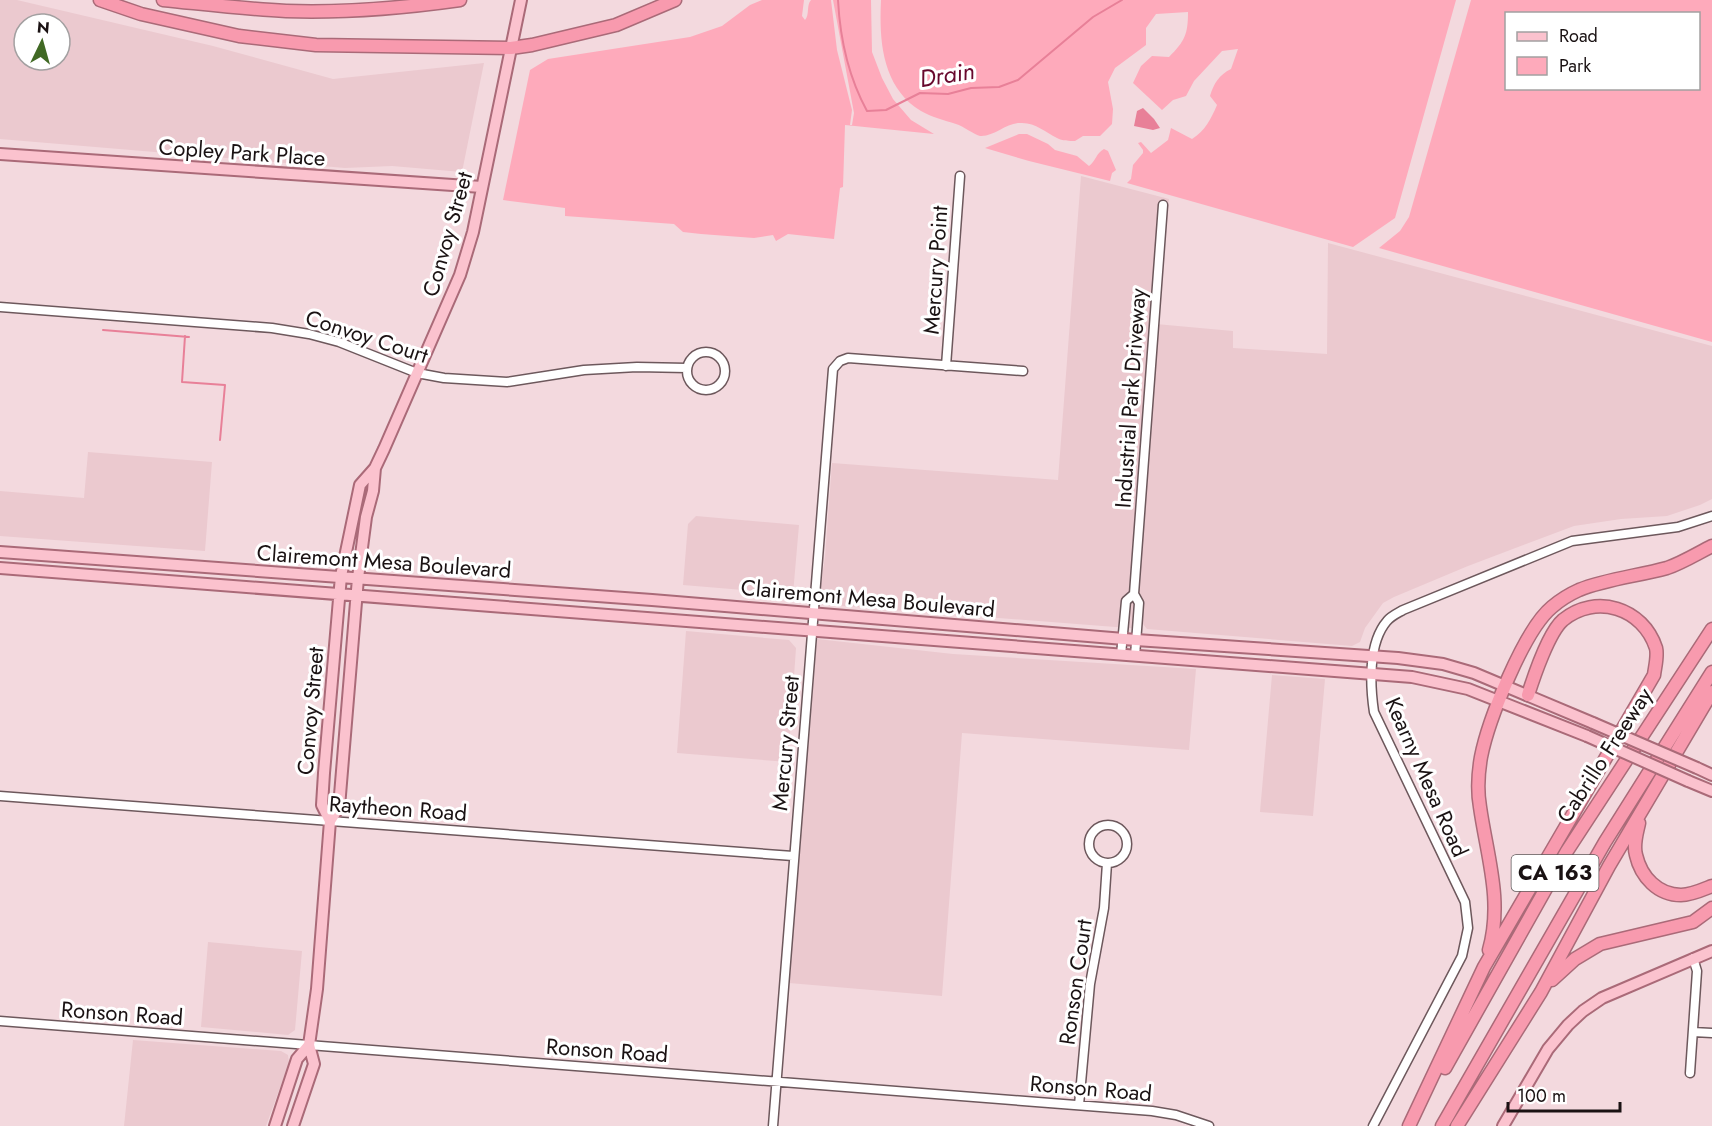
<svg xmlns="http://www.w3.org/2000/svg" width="1712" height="1126" font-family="Jost,sans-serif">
<rect width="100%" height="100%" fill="#f3d9de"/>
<!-- built -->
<path fill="#ebc9cf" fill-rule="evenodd" d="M0 0H17L213 46 333 79 484 63 462 172 392 166 345 168 0 139ZM24 24H60V60H24Z
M1081 176 1169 199 1156 324 1233 331V348L1327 354 1328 243 1712 346V499L1700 505 1667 516 1621 519 1574 526 1468 566 1394 597 1383 603 1365 628 1360 642 1352 646 1147 629 1143 624 1141 629 818 604 825 557 832 463 1058 480Z
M88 452 212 462 205 551 0 536V491L84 498Z
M696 516 799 525 793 594 683 585 688 524Z
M686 631 789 640 796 648 788 762 677 753Z
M817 639 953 654 1196 669 1189 750 962 733 942 996 789 983Z
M1272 675 1325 679 1313 816 1260 812Z
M208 942 302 951 295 1030 288 1035 201 1027Z
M133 1040 281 1051 288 1055 289 1063 266 1126H124Z"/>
<!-- green -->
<path fill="#feaabb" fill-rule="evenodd" d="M762 0H804L802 16 805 20C810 14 806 6 811 0H831L837 50 852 110 850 125H852L854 113 833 0H871L872 52 882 78 893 99 911 120 934 134 845 125 843 187 840 188 834 239 788 234 776 241 773 235 754 238 701 234 683 232 674 224 565 216V208L503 200 530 70 548 59 690 37 722 26 750 5Z
M881 0H1456L1395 218 1353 247 1127 183 1131 179 1133 165 1143 153V150L1138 143 1141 142 1151 153 1168 140 1171 128 1192 139C1205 131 1211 119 1217 105L1210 96C1214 83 1219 75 1231 69L1238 49 1222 51 1194 81 1186 96 1173 100 1162 110 1133 83 1141 66 1152 56 1169 57C1185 41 1188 34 1188 12L1156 14 1146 28V45L1115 68 1108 82 1113 109 1112 124 1100 136H1083L1075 141C1070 141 1062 141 1057 138 1045 132 1035 122 1020 123 1006 123 994 137 980 136 975 135 963 126 956 124 944 120 931 117 921 111 882 87 879 41 881 0Z
M1471 0H1712V342L1379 248 1400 231 1409 217ZM1506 14H1698V88H1506Z
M1019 134H1027L1048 144 1055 150 1077 156 1089 166C1096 161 1096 153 1104 149L1108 151 1116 170 1112 173 1110 181 1029 161 985 148Z"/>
<!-- water -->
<path fill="#e88098" d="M1143 108 1154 119 1160 128 1153 130 1134 126 1137 111Z"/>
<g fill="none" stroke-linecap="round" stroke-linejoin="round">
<!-- stream -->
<path stroke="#e88098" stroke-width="2" d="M838 0C840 38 849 78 867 111L886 110 920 93 948 94 971 88 999 87 1018 80 1093 17 1122 0
M103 330 189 337
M185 336 182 382 225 385 220 440"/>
<defs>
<path id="minor" d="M0 307 272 328 309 334 339 342 417 373 444 378 507 382 584 370 637 367 687 368
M687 371a19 19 0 1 1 38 0a19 19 0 1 1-38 0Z
M946 366 960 176
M1121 655 1126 601 1134 594
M1135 656 1139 603 1134 594 1163 205
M0 796 793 856
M1089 844a19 19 0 1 1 38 0a19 19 0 1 1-38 0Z
M0 1021 1152 1111 1176 1115 1209 1126
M1693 1032 1712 1033
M1690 1073 1697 971 1693 958
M1079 1105 1090 984 1104 908 1107 863
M773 1126 833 369 840 361 848 358 1023 371
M1373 1126 1462 956 1468 928 1465 902 1374 712C1370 685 1368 643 1387 621 1391 616 1398 613 1403 610L1572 541 1678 527 1712 516"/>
<path id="major" d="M0 154 482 187
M0 552 652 600 1136 640 1398 658 1443 664 1474 673 1593 723
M0 568 1412 677 1468 689 1587 736
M1697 768 1712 775
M1688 781 1712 791
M330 821 339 807 358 578 366 517 373 491 375 468
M275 1126 297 1059 309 1045
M293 1126 314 1064 309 1045 317 989 330 821 322 805 324 773 341 576 360 485 375 468 384 449 460 275 473 232 521 0
M1503 1126 1548 1049 1568 1025 1583 1011 1602 998 1712 951"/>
<path id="highway" d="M100 0 141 14 239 36 316 45 511 48 532 45 616 25 675 0
M163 0C204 4 245 9 286 11 344 13 403 8 460 0
M1639 823C1637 833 1633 844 1636 855 1641 877 1658 895 1681 895 1691 895 1702 890 1712 886
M1489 950C1503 901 1487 856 1480 807 1477 790 1478 774 1481 757 1488 721 1524 630 1552 607 1559 601 1570 594 1579 590 1606 579 1638 576 1667 568 1682 563 1698 553 1712 546
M1552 980 1575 959 1600 944 1693 922 1712 908
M1445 1068 1567 851 1712 629
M1409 1126 1484 967 1654 675C1655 667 1658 656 1656 648 1643 608 1596 593 1563 620 1549 632 1534 676 1528 695
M1442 1126 1605 842 1712 672
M1457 1126 1541 992 1609 866 1712 692"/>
</defs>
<!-- minor casing -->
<use href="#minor" stroke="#6d585c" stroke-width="11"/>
<!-- major casing -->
<use href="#major" stroke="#aa6a78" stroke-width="14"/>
<!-- highway casing -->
<use href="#highway" stroke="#aa6a78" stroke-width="15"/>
<!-- minor -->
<use href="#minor" stroke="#fff" stroke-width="8"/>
<!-- major -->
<use href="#major" stroke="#fbc2ce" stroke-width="10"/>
<!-- highway -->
<use href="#highway" stroke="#f89aae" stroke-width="12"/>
<defs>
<path id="major-bridge" d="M1593 723 1697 768
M1587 736 1688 781"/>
</defs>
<!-- major-bridge casing -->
<use href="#major-bridge" stroke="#aa6a78" stroke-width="14" stroke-linecap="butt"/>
<!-- major-bridge -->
<use href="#major-bridge" stroke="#fbc2ce" stroke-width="10"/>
</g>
<g text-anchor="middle" stroke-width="6" stroke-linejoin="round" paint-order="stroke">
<!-- shield labels -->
<rect fill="#fff" stroke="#5f595a" stroke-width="1.5" x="1511.5" y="855" width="87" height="36" rx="4.5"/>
<g font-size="21" font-weight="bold" fill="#1a1213">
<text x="1555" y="880">CA 163</text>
</g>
<!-- street labels -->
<g font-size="22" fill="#1a1213" stroke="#fff">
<text transform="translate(242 152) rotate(4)" y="8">Copley Park Place</text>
<text transform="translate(447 234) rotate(-74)" y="8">Convoy Street</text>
<text transform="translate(935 270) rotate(-86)" y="8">Mercury Point</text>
<text transform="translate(367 336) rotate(18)" y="8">Convoy Court</text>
<text transform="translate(1130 398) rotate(-86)" y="8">Industrial Park Driveway</text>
<text transform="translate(384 561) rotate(4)" y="8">Clairemont Mesa Boulevard</text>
<text transform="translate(868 598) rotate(5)" y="8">Clairemont Mesa Boulevard</text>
<text transform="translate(310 711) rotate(-85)" y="8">Convoy Street</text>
<text transform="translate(785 743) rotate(-85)" y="8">Mercury Street</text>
<text transform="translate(1604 755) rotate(-57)" y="8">Cabrillo Freeway</text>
<text transform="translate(1427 777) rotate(66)" y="8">Kearny Mesa Road</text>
<text transform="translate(398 808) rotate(4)" y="8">Raytheon Road</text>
<text transform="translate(1075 982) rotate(-82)" y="8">Ronson Court</text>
<text transform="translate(122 1013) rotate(4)" y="8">Ronson Road</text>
<text transform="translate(607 1050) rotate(4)" y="8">Ronson Road</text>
<text transform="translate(1091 1088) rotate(5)" y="8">Ronson Road</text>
</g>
<!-- water labels -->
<g font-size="24" font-style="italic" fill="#68082d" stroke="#fff">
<text transform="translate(947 75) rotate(-9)" y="8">Drain</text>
</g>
</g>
<!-- legend -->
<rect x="1505" y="12" width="195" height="78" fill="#ffffff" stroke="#a3a0a1" stroke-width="1.5"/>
<rect x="1517" y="32" width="30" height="9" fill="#fbc2ce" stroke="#a3a0a1" stroke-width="1.5"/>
<text x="1559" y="42" font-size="18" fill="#1a1213">Road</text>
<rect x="1517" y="57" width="30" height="18" fill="#feaabb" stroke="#a3a0a1" stroke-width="1.5"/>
<text x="1559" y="72" font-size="18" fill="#1a1213">Park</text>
<!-- north arrow -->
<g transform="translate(42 42) rotate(5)"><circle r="28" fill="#ffffff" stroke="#a3a0a1" stroke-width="1.5"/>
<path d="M0-4.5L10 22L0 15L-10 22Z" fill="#406924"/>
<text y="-9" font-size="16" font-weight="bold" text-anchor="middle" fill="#1a1213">N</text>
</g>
<!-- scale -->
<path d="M1508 1102v9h112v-9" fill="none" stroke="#1a1213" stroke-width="3"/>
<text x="1517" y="1102" font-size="18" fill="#1a1213" stroke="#ffffff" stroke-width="4.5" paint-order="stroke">100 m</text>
</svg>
